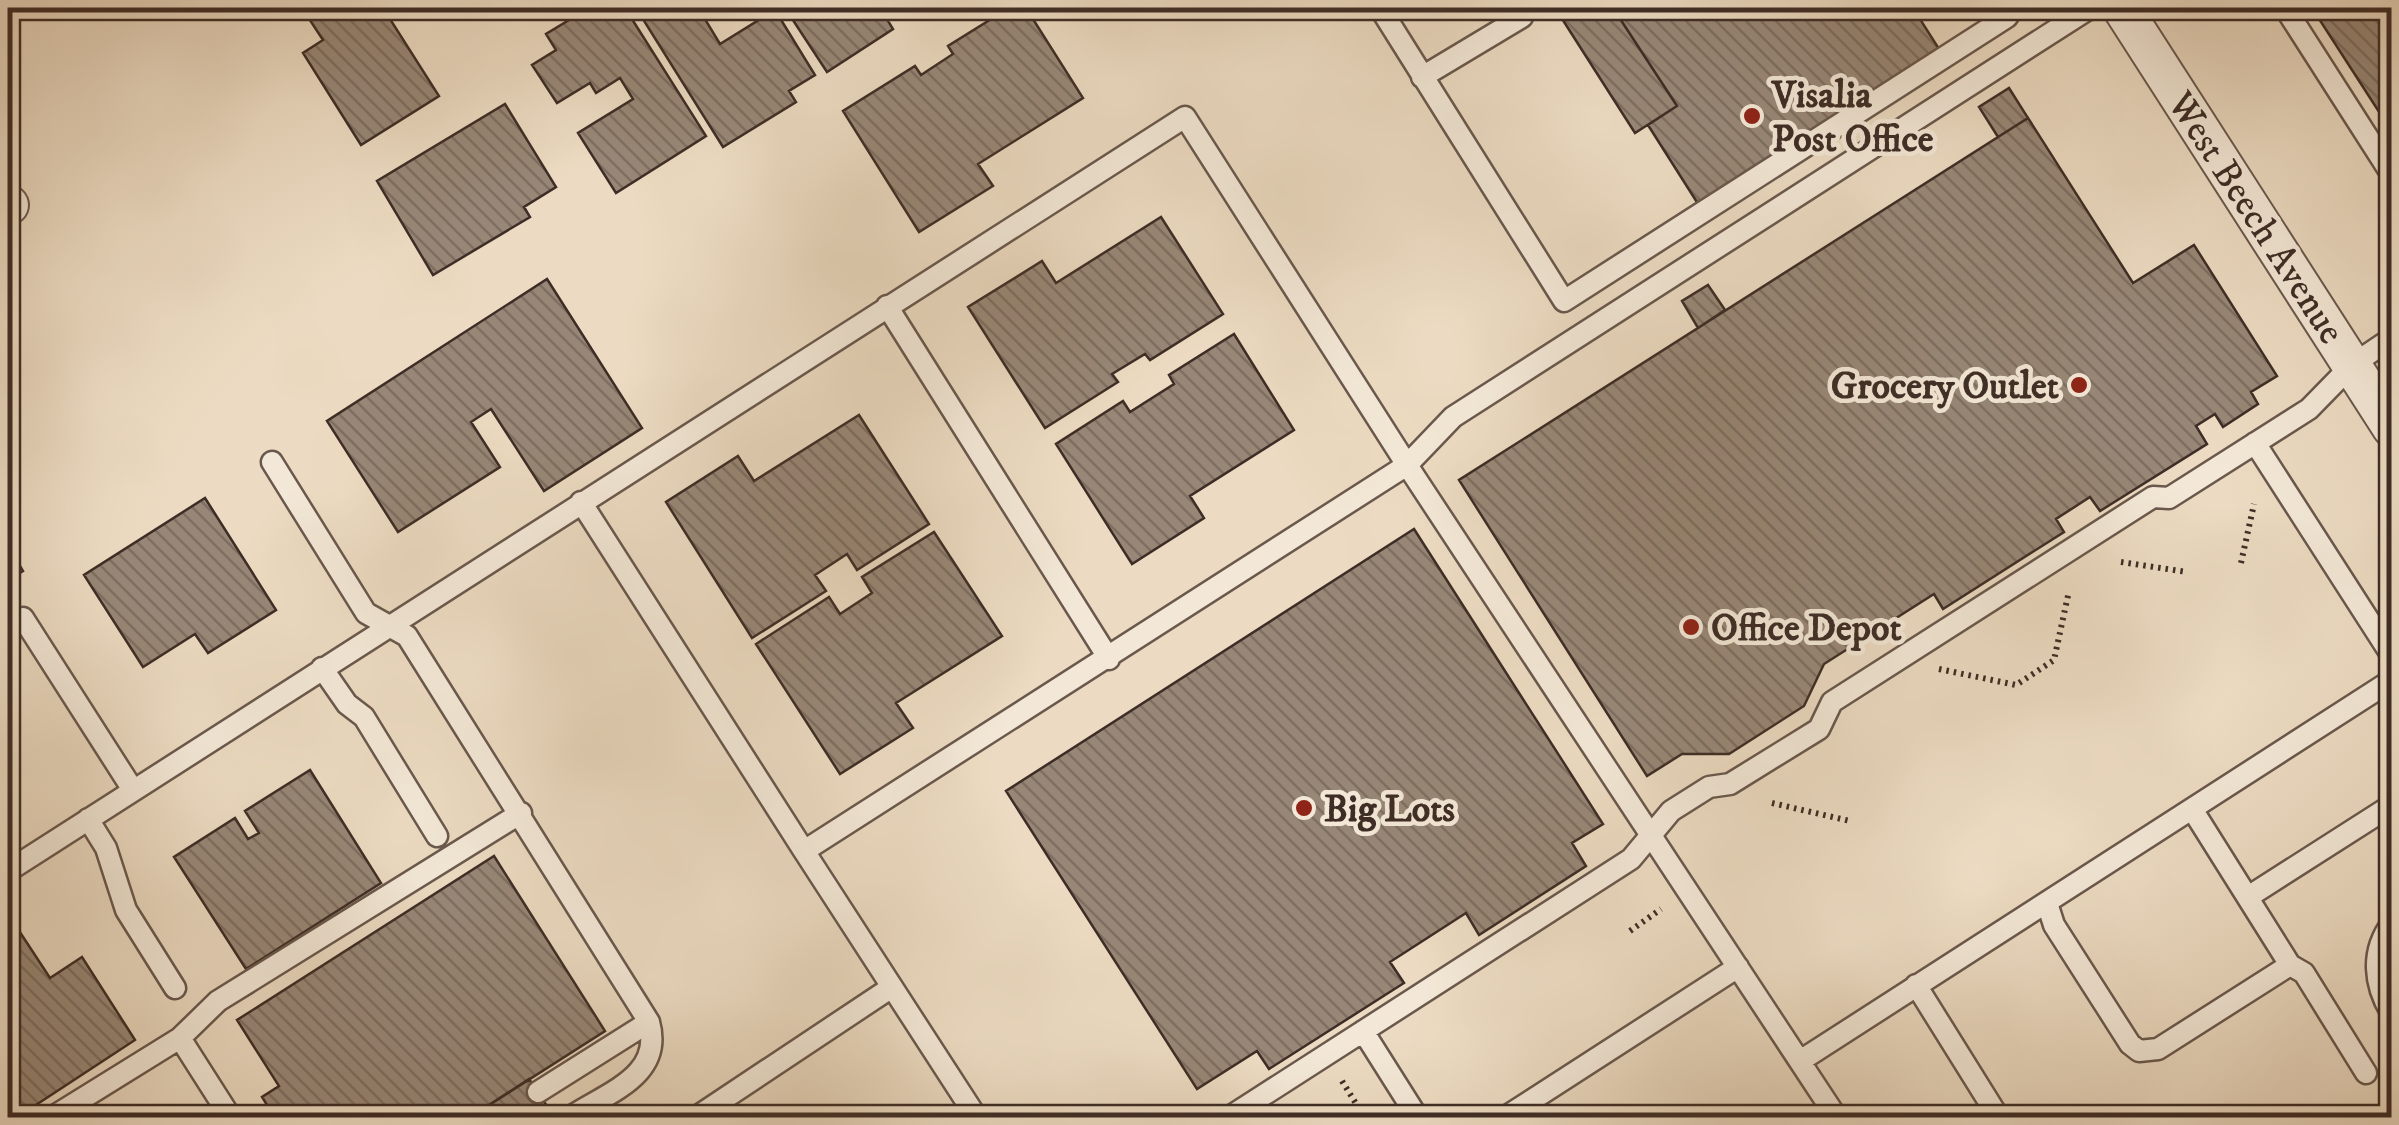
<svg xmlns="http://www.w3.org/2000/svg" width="2399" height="1125" font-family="'IM FELL DW Pica',serif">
<defs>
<pattern id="building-back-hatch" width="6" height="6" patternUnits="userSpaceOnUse" patternTransform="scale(2.5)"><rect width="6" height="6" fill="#988777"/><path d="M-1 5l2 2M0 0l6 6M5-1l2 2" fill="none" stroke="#7d6f61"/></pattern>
</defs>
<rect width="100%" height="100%" fill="#ecdbc2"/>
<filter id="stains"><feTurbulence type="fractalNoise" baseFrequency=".002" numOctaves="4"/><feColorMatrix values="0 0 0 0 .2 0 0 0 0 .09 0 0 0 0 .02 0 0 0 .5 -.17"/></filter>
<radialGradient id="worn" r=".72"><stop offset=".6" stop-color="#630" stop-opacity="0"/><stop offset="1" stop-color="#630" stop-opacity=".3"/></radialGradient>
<!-- building -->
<path fill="url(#building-back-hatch)" stroke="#3e2d26" stroke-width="2.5" d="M302 8H383L439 96 361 145 303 53 323 40Z
M589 8H625L706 136 616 193 578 133 633 99 620 78 596 93 590 83 557 103 532 65 556 50 546 34Z
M636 8H715L703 16 720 44 775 10 815 75 789 91 796 102 723 147Z
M785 8H909L888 21 893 29 827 72Z
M1009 8H1026L1083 98 978 164 993 186 919 232 843 111 915 66 921 75 953 54 948 46Z
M1568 8H1613L1677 106 1635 133 1559 14Z
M1613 8H1891L1896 16 1913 8 1941 52 1700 207 1648 125 1677 106Z
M2312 8H2392V132Z
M2009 88 2028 118 1998 137 1979 107Z
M505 104 556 187 524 207 530 217 433 275 377 181Z
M2028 118 2133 283 2194 245 2277 376 2251 392 2258 404 2223 427 2215 414 2196 426 2207 444 2100 511 2090 497 2056 519 2064 532 1943 609 1934 594 1824 664 1804 706 1729 754H1682L1647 776 1459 480Z
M1161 217 1223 314 1150 360 1145 354 1112 374 1118 382 1045 428 968 307 1042 261 1056 283Z
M547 279 642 428 544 491 491 409 471 422 500 467 398 532 327 421Z
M1708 285 1725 310 1698 328 1682 301Z
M1234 334 1294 430 1190 496 1204 518 1132 564 1056 444 1123 401 1130 412 1174 384 1169 375Z
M859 415 929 524 857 570 847 554 815 575 826 591 752 638 666 502 738 456 754 481Z
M205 498 276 610 208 653 195 634 143 667 84 575Z
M1414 529 1603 824 1572 843 1586 866 1479 935 1466 913 1390 962 1404 983 1269 1069 1257 1051 1197 1089 1006 791Z
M934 532 1002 636 896 703 913 728 840 774 756 644 829 597 840 614 872 593 862 577Z
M8 545 23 571 8 580Z
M310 770 381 883 246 969 174 857 235 818 248 839 259 833 245 811Z
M494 856 605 1031 469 1118H275L262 1097 279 1086 237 1020Z
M8 914 50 978 82 957 135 1040 16 1118 8 1107Z
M529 1079 553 1115 469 1118Z"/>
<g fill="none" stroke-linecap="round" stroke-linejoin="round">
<defs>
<path id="lane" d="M1380 8 1564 301 2007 17 2013 8
M2285 8 2392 175
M1422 77 1522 17 1516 8
M887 306 1109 659
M2255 443 2392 656
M272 462 366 613 407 636 649 1022C664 1076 608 1092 569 1118
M581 502 804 851
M23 618 133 790
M322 668 347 704 364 717 437 836
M2192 809 2290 965 2304 973 2366 1073
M88 819 106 848 126 910 175 988
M8 871 1185 117 1407 465 804 851 977 1118
M2248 897 2392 805
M2047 903 2054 925 2130 1044 2139 1051 2158 1049 2290 965
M2392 923C2370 952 2374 985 2392 1014
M1916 985 1999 1118
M1363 1031 1418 1118
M180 1038 231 1118
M1800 1061 2392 680
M538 1092 649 1022
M51 1118 180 1038 218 1001 521 813
M695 1118 892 987
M1228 1118 1631 859 1671 811 1709 787 1730 784 1819 729 1832 702 2153 497 2169 498 2309 409 2352 365 2392 338
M1504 1118 1738 967
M1837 1118 1407 465 1453 417 2090 8"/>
<path id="street" d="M2122 8 2392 428
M8 205H9"/>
</defs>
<!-- lane casing -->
<use href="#lane" stroke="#6a584d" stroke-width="25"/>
<!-- street casing -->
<use href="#street" stroke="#6a584d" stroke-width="42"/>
<!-- path -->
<path stroke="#3e2d26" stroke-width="6" stroke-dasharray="2.5 5" stroke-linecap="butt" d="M2121 562 2187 572
M2241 563 2254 504
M1939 669 2016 685 2054 660 2069 591
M1772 803 1850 821
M1630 931 1661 909
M1342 1081 1365 1118"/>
<!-- lane -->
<use href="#lane" stroke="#f3e8d7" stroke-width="20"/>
<!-- street -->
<use href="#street" stroke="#f3e8d7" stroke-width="38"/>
</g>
<!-- markers -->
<g fill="#8f2418" stroke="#f3e8d7" stroke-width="4">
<circle cx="1752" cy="116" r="10"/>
<circle cx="2079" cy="385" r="10"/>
<circle cx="1691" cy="627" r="10"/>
<circle cx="1304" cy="808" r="10"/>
</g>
<g text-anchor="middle" stroke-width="9" stroke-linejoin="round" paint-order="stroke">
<!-- poi labels -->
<g font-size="38" font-weight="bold" fill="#3e2d26" stroke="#f3e8d7" text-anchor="start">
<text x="1772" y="107">Visalia<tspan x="1772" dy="44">Post Office</tspan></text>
<text x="2059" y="398" text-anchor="end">Grocery Outlet</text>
<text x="1711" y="640">Office Depot</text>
<text x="1324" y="821">Big Lots</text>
</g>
<!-- street labels -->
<g font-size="38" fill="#3e2d26" stroke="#f3e8d7">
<text transform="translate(2257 217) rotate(57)" y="13">West Beech Avenue</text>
</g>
</g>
<!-- margin -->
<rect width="2399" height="1125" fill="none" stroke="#ecdbc2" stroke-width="40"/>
<rect x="10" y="10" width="2379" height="1105" fill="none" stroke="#3e2d26" stroke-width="5"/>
<rect x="20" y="20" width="2359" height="1085" fill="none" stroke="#3e2d26" stroke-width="2.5"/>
<rect width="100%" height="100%" filter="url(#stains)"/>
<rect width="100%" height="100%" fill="url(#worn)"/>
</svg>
